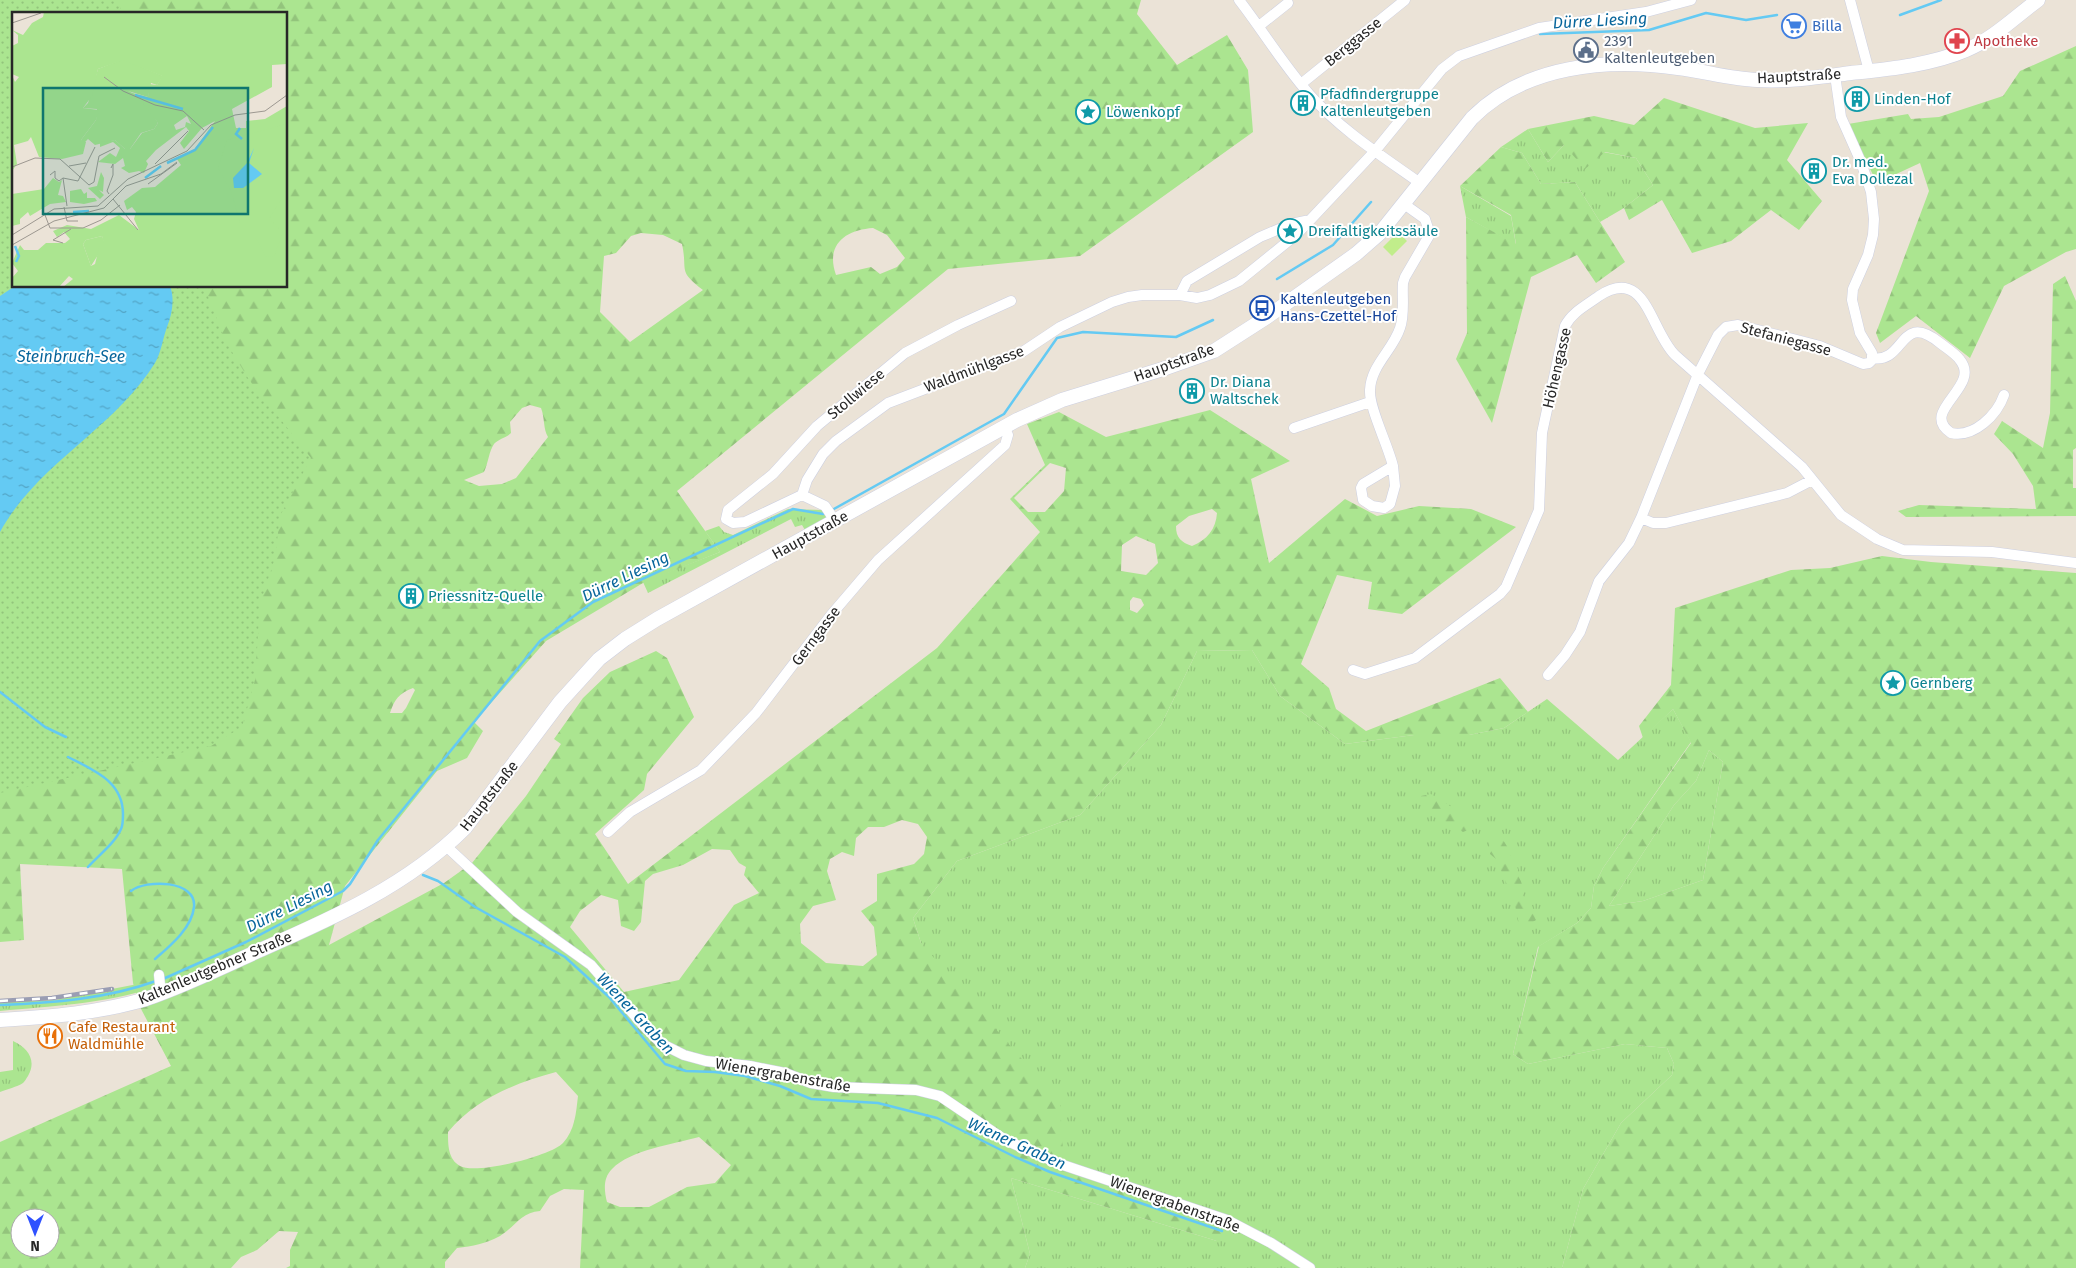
<svg xmlns="http://www.w3.org/2000/svg" width="2076" height="1268" font-family="'Fira Sans',sans-serif">
<defs>
<pattern id="grass-tufts" width="24" height="20" patternUnits="userSpaceOnUse" patternTransform="scale(1.25)"><rect width="24" height="20" fill="#abe590"/><path d="M3 7l-1-3M5 7V3M7 7l1-3M15 17l-1-3M17 17v-4M19 17l1-3" fill="none" stroke="#93c47c"/></pattern>
<pattern id="forest-firs" width="22" height="20" patternUnits="userSpaceOnUse" patternTransform="scale(1.25)"><rect width="22" height="20" fill="#abe590"/><path d="M5 1l3.5 6h-7zM16 11l3.5 6h-7z" fill="#93c47c"/></pattern>
<pattern id="park-dots" width="8" height="8" patternUnits="userSpaceOnUse" patternTransform="scale(1.25)"><rect width="8" height="8" fill="#abe590"/><path d="M2 2h.1M6 6h.1" fill="none" stroke="#93c47c" stroke-width="1.8" stroke-linecap="round"/></pattern>
<pattern id="water-ripples" width="26" height="14" patternUnits="userSpaceOnUse" patternTransform="scale(1.25)"><rect width="26" height="14" fill="#64caf3"/><path d="M2 4q2-2 4 0t4 0M15 11q2-2 4 0t4 0" fill="none" stroke="#52a4c5"/></pattern>
</defs>
<rect width="100%" height="100%" fill="#ebe3d7"/>
<!-- grass -->
<path fill="url(#grass-tufts)" d="M1528 129 1548 162 1564 145 1636 158 1653 185 1624 208 1600 222 1575 182 1541 184 1522 153 1501 147Z
M1460 186 1511 216 1516 245 1466 217Z
M788 509 823 510 829 518 805 530 802 525 795 527 791 519 648 593 643 582 720 552 705 531 719 526 724 532 733 535Z
M1252 650 1280 696 1345 744 1414 735H1469L1504 728 1547 699 1618 760 1673 709 1691 742 1603 868 1594 886 1591 908 1577 923 1538 947 1513 1054 1528 1064 1625 1044 1667 1048 1674 1064 1672 1075 1621 1123 1583 1189 1562 1268H1025L1030 1254 1011 1178 1217 1241 1064 1167 921 943 913 918 957 861 1080 815 1161 725 1197 651Z
M1709 750 1723 762 1703 880 1643 901 1609 906 1674 805 1696 781Z
M148 982 152 988C103 1004 51 1006 0 1011V1002L55 1000Z
M13 1041C28 1048 37 1060 28 1076 26 1079 25 1081 23 1083 17 1087 7 1089 0 1092V1072L13 1070Z"/>
<!-- forest -->
<path fill="url(#forest-firs)" fill-rule="evenodd" d="M0 0H1141L1137 14 1177 65 1227 35 1248 70 1253 132 1080 256 948 269 677 491 720 552 643 583 546 641 474 722 483 731 467 758 437 771 345 886 329 945 444 883 472 863 526 796 561 744 554 739 583 698 610 672 656 651 667 658 694 717 647 774 644 790 595 834 628 884 937 648 1040 532 1010 499 1045 465 1027 424 1059 412 1106 437 1210 410 1290 461 1251 479 1269 563 1345 499 1377 516 1419 506 1471 509 1516 527 1402 614 1368 609 1372 582 1337 575 1301 664 1329 688 1336 709 1366 731 1500 678 1528 712 1504 728 1469 735H1414L1345 744 1280 696 1252 650 1197 651 1161 725 1080 815 957 861 913 918 921 943 1060 1103 1064 1167 1224 1224 1227 1231 1217 1241 1011 1178 1030 1254 1025 1268H580L584 1190 564 1189 550 1196 540 1211C521 1212 515 1227 500 1236 485 1244 473 1246 457 1248L445 1262V1268H286L290 1266V1250L298 1232 279 1231 257 1250 241 1257 231 1268H0V1142L171 1066 140 1007 133 983 122 869 20 864 24 940 0 942V605L199 286H286V14H14ZM873 228 887 235 905 258 897 267 880 274 871 267 836 275C825 244 846 230 873 228ZM641 233 663 235 682 244C688 272 677 270 703 290L630 342 600 312 604 256 616 253 631 236ZM530 405 541 408C545 418 543 429 548 437L516 478 502 484 479 486 464 480 484 472C488 464 489 451 494 444 498 439 506 438 511 433L510 422 522 408ZM1050 463 1066 468 1064 491 1045 512H1028L1014 498ZM1212 509 1217 513C1216 529 1207 540 1192 546 1181 542 1176 538 1176 526L1189 516ZM1136 536 1155 544 1158 563 1146 575 1121 571 1122 545ZM1133 597 1141 599 1144 605 1137 613 1130 610V601ZM413 688 415 690 406 708 402 713H390C394 700 399 693 413 688ZM902 820 918 824 927 837 924 854 914 864 877 874V901L861 911 874 927 877 955 863 966 826 963 801 943 800 924 813 906 836 900 827 871 830 859 842 852 854 856 856 838 868 827H884ZM712 849 730 850 739 863 746 867 744 875 759 893 734 905 679 980 624 992 570 927 580 911 601 895 618 900 621 926 634 931 641 922 645 881 653 874 683 865ZM556 1072 578 1096C576 1113 575 1130 563 1143 551 1156 476 1175 460 1166 448 1159 448 1145 448 1132 475 1099 515 1083 556 1072ZM699 1137 731 1165 715 1183 687 1187 649 1207H620L607 1202C604 1190 603 1178 612 1169 630 1150 674 1144 699 1137ZM20 1218H50V1248H20Z
M2076 46V249L2066 252 2004 286 1970 358 1916 316 1880 343 1876 333 1929 191 1920 163 1877 183 1848 124 1908 114 1911 119 1939 117 2003 96 2020 71Z
M1664 98 1755 128 1808 123 1787 160 1822 201 1799 230 1771 210 1731 241 1692 253 1662 200 1629 220 1624 208 1653 185 1636 158 1605 152 1585 169 1564 145 1548 162 1528 129 1594 116 1634 125Z
M1501 147 1522 153 1541 184 1575 182 1625 262 1596 283 1577 255 1531 277 1492 423 1456 359 1467 333 1466 217 1516 244 1511 215 1460 186Z
M2065 276 2076 301V448L2073 450V488H2076V516L1906 517 1898 511 1919 505 2036 509 2033 486 2013 454 1994 434 2002 421 2043 448 2050 413 2053 284Z
M1882 556 1931 562 2076 573V1268H1562L1583 1189 1621 1123 1672 1075 1674 1064 1667 1048 1625 1044 1528 1064 1513 1054 1539 946 1577 923 1591 908 1594 886 1603 868 1691 743 1673 709 1643 738 1639 726 1671 685 1675 608 1791 570 1830 568ZM1709 750 1723 762 1703 880 1643 901 1609 906 1674 805 1696 781Z
M1431 794 1469 818 1471 824 1468 830 1463 832 1452 825 1424 812 1421 802V796Z
M1497 835C1510 843 1509 858 1518 869 1517 878 1521 878 1522 885 1524 892 1521 895 1526 901L1531 902 1536 920 1525 927 1519 924 1514 901 1496 859 1490 854 1489 839 1492 836Z"/>
<!-- park -->
<path fill="url(#park-dots)" d="M0 0H118L122 14H14V286H204L226 342 248 378 311 458 280 516 275 558 260 604 255 680 242 727 211 746 0 793Z"/>
<!-- pitch -->
<path fill="#c1ed8b" d="M1398 232 1407 241 1392 256 1383 247Z"/>
<!-- water -->
<path fill="url(#water-ripples)" d="M15 286H170C175 299 172 314 167 327 163 338 161 353 155 363 115 428 37 464 0 532V296Z"/>
<g fill="none" stroke-linecap="round" stroke-linejoin="round">
<!-- stream -->
<path stroke="#64caf3" stroke-width="2.5" d="M1900 15 1941 0
M1540 34 1649 30 1706 13 1746 20 1777 15
M1277 279 1333 245 1371 202
M832 510 1004 414 1057 338 1083 332 1176 337 1213 320
M0 692 45 727 66 737
M68 757C93 770 123 781 123 814 123 818 123 825 121 829 115 843 99 855 88 867
M423 875 438 881 475 907 565 957 609 997 665 1064 686 1071 715 1072 745 1076 780 1086 811 1099 878 1103 937 1118 1015 1157 1050 1172 1222 1231
M131 891C146 879 197 880 194 907 192 928 170 946 155 959
M163 979 246 942 343 891 350 884 378 840 540 641 593 602 793 509 823 514 826 512
M0 1005C52 1003 106 999 156 981"/>
<defs>
<path id="street" d="M1239 0C1263 31 1284 66 1310 95 1341 130 1382 156 1420 183
M1850 0 1869 71
M1259 26 1288 3
M1301 84 1405 0
M1180 295 1187 281 1260 237 1291 224 1310 220
M1011 301 958 325 905 353 817 426 773 474 728 510 726 519 733 523 745 522 802 495 807 480 823 454 836 441 888 403 1024 351 1060 327 1112 302 1128 297 1142 295H1180L1197 298 1210 295 1239 281 1297 234 1375 151 1442 69 1459 56 1539 28 1646 12 1691 0
M1872 358C1906 364 1899 310 1940 343 1946 348 1955 353 1960 360 1982 387 1918 411 1951 433 1974 438 1997 415 2004 395
M1294 428 1370 402
M1393 466 1395 486 1390 504 1384 508 1372 506 1363 500 1361 488 1363 484 1393 466C1388 445 1369 408 1370 390 1371 365 1393 350 1400 328 1405 315 1402 297 1403 283L1405 277 1430 234 1425 219 1404 204
M802 495 825 506 835 521
M1641 518 1653 523H1666L1787 493 1812 480
M1353 670 1365 674 1415 658 1500 594 1506 587 1539 510 1542 433 1565 326C1572 312 1587 305 1599 296 1646 265 1650 330 1675 355L1802 467 1841 515 1877 539 1903 550 1992 552 2076 563
M1548 675 1565 655 1580 632 1599 581 1629 543 1641 518 1698 374 1718 335 1726 327 1738 325 1820 346 1863 364 1869 363 1872 360V353L1860 333 1852 300 1853 289 1868 255 1873 235 1874 219 1871 192 1861 162 1841 117 1835 75
M608 832 630 812 701 770 756 713 831 615 878 560 1005 445 1008 435 1004 426
M446 846 517 912 591 965 643 1025 662 1044 684 1055 706 1061 750 1066 785 1073 811 1083 834 1087 916 1090 940 1096 1005 1140 1060 1164 1227 1220 1271 1243 1310 1268
M159 975 161 994"/>
<path id="secondary" d="M0 1020C49 1017 99 1013 146 999 184 986 221 968 258 951 331 919 407 886 465 828L560 702 599 659 625 639 657 619 1017 420 1062 400 1166 368 1214 351 1267 317 1356 254 1380 233 1472 118C1525 65 1607 58 1678 68 1704 71 1730 79 1757 80 1788 82 1820 77 1851 73 1889 69 1931 65 1966 50 1993 39 2015 17 2038 0"/>
</defs>
<!-- street casing -->
<use href="#street" stroke="#cdd0e1" stroke-width="11"/>
<!-- secondary casing -->
<use href="#secondary" stroke="#cdd0e1" stroke-width="15"/>
<!-- street -->
<use href="#street" stroke="#fff" stroke-width="10"/>
<!-- secondary -->
<use href="#secondary" stroke="#fff" stroke-width="14"/>
<defs>
<path id="rail" d="M0 1001 52 998 112 989"/>
</defs>
<!-- rail casing -->
<use href="#rail" stroke="#9a9db3" stroke-width="4.5"/>
<!-- rail -->
<use href="#rail" stroke="#fff" stroke-width="2.5" stroke-dasharray="8" stroke-linecap="butt"/>
</g>
<!-- icons -->
<defs>
<symbol id="supermarket-ring" viewBox="-11 -11 22 22"><circle r="9.5" fill="#fff" stroke="#3f7fe0" stroke-width="1.5"/><path d="M-6-5.5h2.5l.6 2H6L4.5 2H-2.5L-4.4-4H-6ZM-1.5 3.2a1.3 1.3 0 1 0 .1 0ZM3 3.2a1.3 1.3 0 1 0 .1 0Z" fill="#3f7fe0"/></symbol>
<symbol id="pharmacy-ring" viewBox="-11 -11 22 22"><circle r="9.5" fill="#fff" stroke="#e0444e" stroke-width="1.5"/><path d="M-2-6h4v4h4v4h-4v4h-4v-4h-4v-4h4Z" fill="#e0444e"/></symbol>
<symbol id="civic-ring" viewBox="-11 -11 22 22"><circle r="9.5" fill="#fff" stroke="#5c6f8a" stroke-width="1.5"/><path d="M-.6-6.5H3V-4.5H.6V-3L4-1V1h2V6H-6V1h2V-1L-.6-3ZM-1.2 2.5V6h2.4V2.5Z" fill="#5c6f8a"/></symbol>
<symbol id="building-ring" viewBox="-11 -11 22 22"><circle r="9.5" fill="#fff" stroke="#0f9aa8" stroke-width="1.5"/><path d="M-4-6H4V6H1V3H-1V6H-4ZM-2.5-4.3h1.7v1.8h-1.7ZM.8-4.3h1.7v1.8H.8ZM-2.5-1h1.7V.8h-1.7ZM.8-1h1.7V.8H.8Z" fill="#0f9aa8"/></symbol>
<symbol id="sight-ring" viewBox="-11 -11 22 22"><circle r="9.5" fill="#fff" stroke="#0f9aa8" stroke-width="1.5"/><path d="M0-6L1.8-2.2L6-1.7L2.9 1.2L3.7 5.4L0 3.3L-3.7 5.4L-2.9 1.2L-6-1.7L-1.8-2.2Z" fill="#0f9aa8"/></symbol>
<symbol id="bus-ring" viewBox="-11 -11 22 22"><circle r="9.5" fill="#fff" stroke="#1a4fb4" stroke-width="1.5"/><path d="M-5-6H5V4H4V6H2V4H-2V6H-4V4H-5ZM-3.5-4V0h7V-4ZM-3.5 1.2v1.5H-2V1.2ZM2 1.2v1.5H3.5V1.2Z" fill="#1a4fb4"/></symbol>
<symbol id="restaurant-ring" viewBox="-11 -11 22 22"><circle r="9.5" fill="#fff" stroke="#e8710a" stroke-width="1.5"/><path d="M-5-6h1v4h1v-4h1v4h1v-4h1v5L-1.5 .5V6h-2V.5L-5-1ZM5-6V6H3V1.5H1.5Q1.5-4 5-6Z" fill="#e8710a"/></symbol>
</defs>
<g fill-rule="evenodd">
<use href="#supermarket-ring" x="1780" y="12" width="28" height="28"/>
<use href="#pharmacy-ring" x="1943" y="27" width="28" height="28"/>
<use href="#civic-ring" x="1572" y="36" width="28" height="28"/>
<use href="#building-ring" x="1843" y="85" width="28" height="28"/>
<use href="#building-ring" x="1289" y="89" width="28" height="28"/>
<use href="#sight-ring" x="1074" y="98" width="28" height="28"/>
<use href="#building-ring" x="1800" y="157" width="28" height="28"/>
<use href="#sight-ring" x="1276" y="217" width="28" height="28"/>
<use href="#bus-ring" x="1248" y="294" width="28" height="28"/>
<use href="#building-ring" x="1178" y="377" width="28" height="28"/>
<use href="#building-ring" x="397" y="582" width="28" height="28"/>
<use href="#sight-ring" x="1879" y="669" width="28" height="28"/>
<use href="#restaurant-ring" x="36" y="1022" width="28" height="28"/>
</g>
<g text-anchor="middle" stroke-width="4" stroke-linejoin="round" paint-order="stroke">
<!-- shop labels -->
<g font-size="15" fill="#366cbe" stroke="#fff" text-anchor="start">
<text x="1812" y="31">Billa</text>
</g>
<!-- service labels -->
<g font-size="15" fill="#4e5e75" stroke="#fff" text-anchor="start">
<text x="1604" y="46">2391<tspan x="1604" dy="17">Kaltenleutgeben</tspan></text>
</g>
<!-- health labels -->
<g font-size="15" fill="#be3a42" stroke="#fff" text-anchor="start">
<text x="1974" y="46">Apotheke</text>
</g>
<!-- street labels -->
<g font-size="15" fill="#272727" stroke="#fff">
<text transform="translate(1353 42) rotate(-39)" y="5">Berggasse</text>
<text transform="translate(1799 76) rotate(-3)" y="5">Hauptstraße</text>
<text transform="translate(1786 339) rotate(15)" y="5">Stefaniegasse</text>
<text transform="translate(1174 363) rotate(-20)" y="5">Hauptstraße</text>
<text transform="translate(1557 368) rotate(-77)" y="5">Höhengasse</text>
<text transform="translate(974 369) rotate(-21)" y="5">Waldmühlgasse</text>
<text transform="translate(856 394) rotate(-40)" y="5">Stollwiese</text>
<text transform="translate(810 535) rotate(-29)" y="5">Hauptstraße</text>
<text transform="translate(816 636) rotate(-53)" y="5">Gerngasse</text>
<text transform="translate(489 796) rotate(-52)" y="5">Hauptstraße</text>
<text transform="translate(215 968) rotate(-23)" y="5">Kaltenleutgebner Straße</text>
<text transform="translate(783 1075) rotate(10)" y="5">Wienergrabenstraße</text>
<text transform="translate(1175 1204) rotate(20)" y="5">Wienergrabenstraße</text>
</g>
<!-- culture labels -->
<g font-size="15" fill="#0d838f" stroke="#fff" text-anchor="start">
<text x="1320" y="99">Pfadfindergruppe<tspan x="1320" dy="17">Kaltenleutgeben</tspan></text>
<text x="1874" y="104">Linden-Hof</text>
<text x="1106" y="117">Löwenkopf</text>
<text x="1832" y="167">Dr. med.<tspan x="1832" dy="17">Eva Dollezal</tspan></text>
<text x="1308" y="236">Dreifaltigkeitssäule</text>
<text x="1210" y="387">Dr. Diana<tspan x="1210" dy="17">Waltschek</tspan></text>
<text x="428" y="601">Priessnitz-Quelle</text>
<text x="1910" y="688">Gernberg</text>
</g>
<!-- transit labels -->
<g font-size="15" fill="#164399" stroke="#fff" text-anchor="start">
<text x="1280" y="304">Kaltenleutgeben<tspan x="1280" dy="17">Hans-Czettel-Hof</tspan></text>
</g>
<!-- food labels -->
<g font-size="15" fill="#c56008" stroke="#fff" text-anchor="start">
<text x="68" y="1032">Cafe Restaurant<tspan x="68" dy="17">Waldmühle</tspan></text>
</g>
<!-- water labels -->
<g font-size="16" font-style="italic" fill="#07659b" stroke="#fff">
<text transform="translate(1600 20) rotate(-3)" y="6">Dürre Liesing</text>
<text x="71" y="362">Steinbruch-See</text>
<text transform="translate(625 576) rotate(-26)" y="6">Dürre Liesing</text>
<text transform="translate(289 906) rotate(-27)" y="6">Dürre Liesing</text>
<text transform="translate(636 1013) rotate(47)" y="6">Wiener Graben</text>
<text transform="translate(1017 1143) rotate(24)" y="6">Wiener Graben</text>
</g>
</g>
<!-- overview -->
<g transform="translate(12 12)">
<rect width="275" height="275" fill="#ebe3d7"/>
<path d="M111 47 151 64 145 73 139 71 136 85 116 79 131 86 146 111 142 117 129 121 118 137H113L103 128 83 133 76 127 71 132 69 128 84 108 85 97 71 96 76 91 86 57ZM90 224 93 232 79 254 71 232 74 228Z" fill="#abe590"/>
<path d="M32 0H275V52L260 53V75L220 97 224 116H234V109L253 107 275 94V275H51L61 267 57 264 47 275H0V266L6 259 0 251 8 233 12 238H26L34 231H53L58 227 52 220 45 225 41 219 55 213 79 217 107 203 127 218 122 207 124 200 120 195 115 198 112 189 130 176 143 175 169 153 165 147 182 138 203 109 190 116 172 137 168 131 177 119 174 115 144 138 134 149 136 152 132 161 127 159 117 161 109 156 113 154 111 146 103 152 86 150 98 141 104 145 108 136 101 130 88 135V130L103 128 113 137H118L130 121 142 117 146 111 132 93 131 86 115 80 136 85 137 72 145 73 150 64 111 48 86 57 80 84 71 96 87 98 84 108 69 128 74 130 71 142 50 147 27 145 19 125 16 129 2 133 5 152 0 159V63L3 70 7 65 0 62V34L6 31V23L0 18 11 23 20 11 31 5ZM175 104 179 112 174 110 173 115 164 118 162 113ZM90 224 92 232H88L83 252 79 254 71 232 74 228ZM89 160 92 166 91 180 87 178 92 183 88 187 76 176 85 174ZM41 166 47 170 50 168 46 183 51 184 54 190 38 192 18 204 16 200 8 207V212L0 214V182L32 177ZM69 177 72 182 75 180V186H83L85 189 72 192 58 190V179Z" fill="#abe590" fill-rule="evenodd"/>
<path d="M275 112V178L257 207 271 220 262 245 253 244 245 228 228 211 219 179 206 156 215 128Z" fill="#abe590"/>
<path d="M242 136 237 151 250 162 231 176H222L221 166 235 151Z" fill="#64caf3"/>
<path fill="none" stroke="#64caf3" stroke-width="2.5" d="M123 83 171 97M228 116 224 122 230 127M155 151 183 138 201 115M133 166 149 154M61 200 77 199M3 234 7 244 4 250"/>
<path fill="none" stroke="#9d9891" stroke-width="1" d="M0 11 29 1M92 65 111 79 143 93 171 99 192 118M143 152 176 119M57 154 74 151M0 155 23 146 48 147 77 173 82 170 87 144 103 136M38 163 43 159V166L47 169 51 166M136 172 165 151M97 182 95 179 101 163V152L99 156M101 187 126 218M55 194 51 166 66 169 83 135M52 195 55 209H66M33 203 38 216H71L89 208 108 193M0 223 42 197 86 194 116 167 175 139 199 113 223 103 253 99 275 83M51 231 41 228 59 217M0 233 42 209 92 196 114 174 149 162 165 150"/>
<path fill="#0f766e" fill-opacity="0.15" stroke="#0f766e" stroke-width="2.5" d="M31 76H236V202H31Z"/>
<rect width="275" height="275" fill="none" stroke="#272727" stroke-width="2.5"/>
</g>
<!-- north arrow -->
<g transform="translate(35 1233) rotate(180)"><circle r="24" fill="#ffffff" stroke="#a9a9a9"/>
<path d="M0-4L9 19L0 12L-9 19Z" fill="#3052ff"/>
<text y="-8" font-size="14" font-weight="bold" text-anchor="middle" fill="#272727">N</text>
</g>
</svg>
